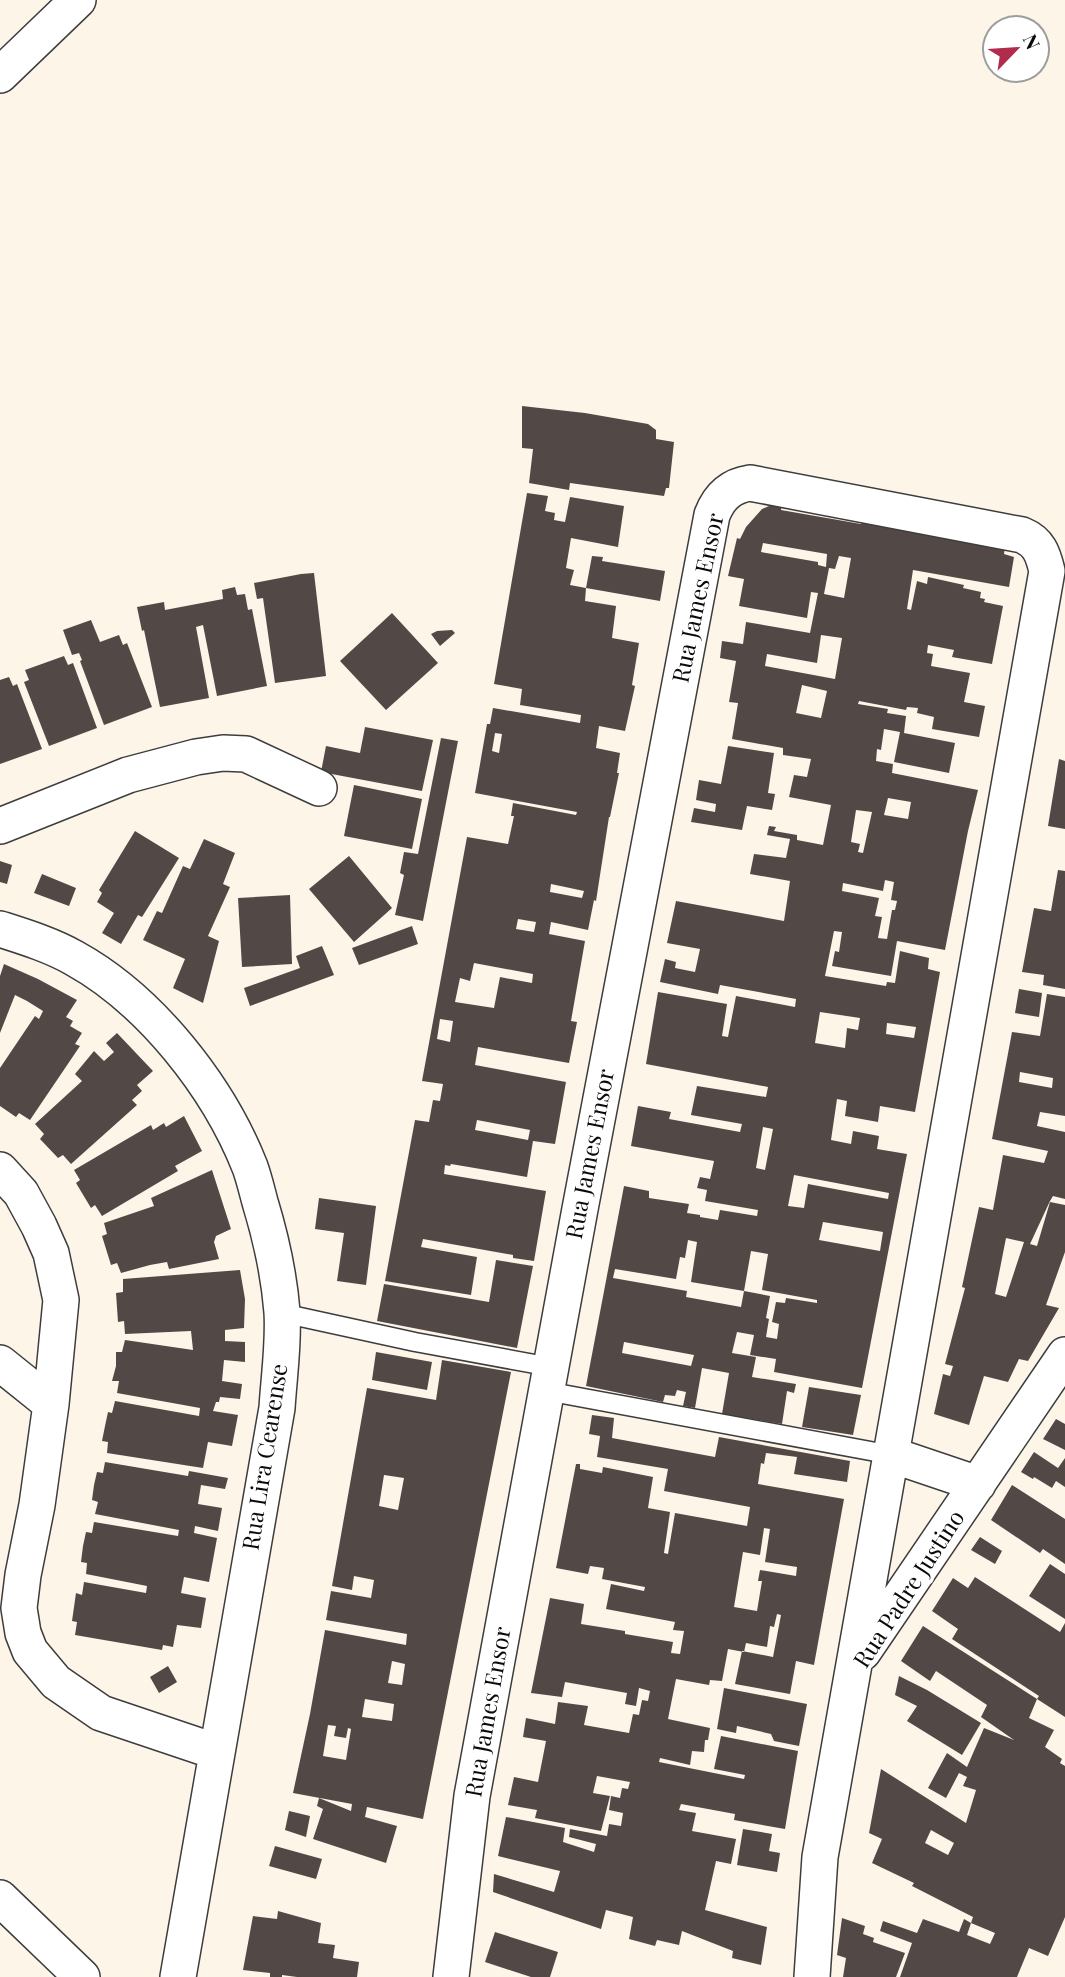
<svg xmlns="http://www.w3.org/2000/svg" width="1065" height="1977" font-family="'Playfair Display',serif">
<rect width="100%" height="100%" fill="#fef5e9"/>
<!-- building -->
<path fill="#524947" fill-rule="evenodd" d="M522 406 585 413 648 424 656 430V439L674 442 669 488H666L664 496 570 483 569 490 529 483 533 449 522 448Z
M527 493 548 496 545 511 555 513 554 520 565 522 570 497 624 506 618 547 571 538 566 568 574 570 570 585 586 588 585 601 616 606 612 638 639 643 632 685 635 686 625 731 599 726 596 748 620 753 617 773H619L610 817H609L596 901 594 900 588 930 551 922 549 934 585 941 571 1021 577 1022 569 1063 478 1047 475 1065 566 1082 555 1144 533 1141 527 1177 451 1164 450 1166 445 1165 444 1174 546 1191 534 1261 513 1258V1255L423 1239 421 1247 477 1257 471 1295 385 1281 415 1120 429 1122 433 1100 440 1101 443 1084 422 1081 467 837 508 844 514 816H511L513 803 576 815 577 812 475 793 487 724H490L493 708 580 723 581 715 520 705 522 689 494 684ZM495 733 502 734 499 753 492 751ZM551 884 584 891 582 898 550 892ZM518 919 536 922 534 932 516 929ZM474 963 533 974 532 983 500 977 494 1008 455 1002 460 978 470 981ZM440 1019 453 1021 450 1042 437 1039ZM477 1120 530 1130 528 1140 475 1130Z
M782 503 781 510 861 524 862 517 1006 540 1004 554 1014 557 1009 587 913 570 907 609 911 610 917 581 927 584 928 577 964 585 963 588 981 592 980 598 985 599 984 602 1003 606 992 664 952 657 954 650 928 645 927 653 933 654 931 666 970 673 964 702 985 706 979 737 932 729 934 717 917 713 918 708 907 707 906 710 859 701 858 704 888 709 887 713 906 716 904 733 955 743 949 773 894 762 900 732 884 729 881 750 877 749 876 761 893 764 892 773 978 790 968 831 945 950 897 941 891 976 832 966 835 951 839 952 842 932 834 931 825 976 886 986 887 982 895 983 900 951 929 958 928 969 940 972 915 1112 880 1106 878 1122 845 1116 847 1101 837 1099 831 1140 851 1144 853 1131 879 1136 877 1149 907 1154 862 1388 774 1372 776 1359 750 1355 754 1335 737 1332 732 1353 756 1357 752 1377 796 1384 794 1393 787 1391 782 1424 722 1414 729 1373 702 1368 695 1408 683 1406 686 1392 677 1390 675 1396 665 1395 663 1402 586 1386 624 1186 649 1191V1198L689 1204 687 1213 700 1215V1217L718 1220 720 1210 757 1216 758 1210 705 1201 707 1190 697 1188 700 1177 710 1179 714 1161 631 1146 638 1106 671 1112 669 1119 740 1132 742 1124 691 1115 697 1086 766 1097 768 1087 646 1064 658 992 727 1004 722 1036 728 1037 736 996 795 1007 796 999 720 985 718 994 660 982 665 959 676 962 675 968 695 972 700 949 667 943 676 901 784 921 790 881 750 874 754 854 786 858 790 839 767 835 769 826 776 827 774 831 797 835V840L823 845 831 805 789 797 794 775 807 777 811 759 783 755V748L732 739 738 703 729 702 736 661 720 658 722 641 743 644 746 622 810 633 818 593 811 592 807 618 739 606 744 579 728 576 737 538 740 539 746 527 762 509 774 504ZM763 543 827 554 826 567 818 565V562L761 552ZM839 556 851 558 844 598 824 594 829 568 835 569ZM821 635 842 638 835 679 765 666 767 654 817 663ZM802 685 827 691 821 718 796 713ZM888 798 911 802 908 819 884 815ZM856 810 872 812 863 853 858 852 860 844 851 842ZM885 880 894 882 891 900 897 901 895 910H892L887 939 878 938 882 917 875 916 879 898 842 891 843 883 883 891ZM820 1012 860 1018 858 1030 847 1028 845 1048 815 1043ZM887 1023 916 1027 914 1038 886 1034ZM763 1127 773 1129 765 1170 756 1168ZM794 1175 889 1193 888 1199 808 1184 804 1208 788 1206ZM823 1222 883 1232 880 1251 819 1240ZM688 1240 697 1242 691 1282 744 1291 741 1307 686 1297 687 1291 613 1278 615 1269 676 1279 680 1257 685 1258ZM751 1251 768 1254 762 1290 817 1300V1303L786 1298 785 1303 776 1302 772 1322 779 1324 777 1339 766 1337 769 1319 766 1318 770 1296 744 1291ZM624 1342 694 1355 691 1366 622 1353Z
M592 556 603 557 602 561 665 571 660 601 586 588Z
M314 573 326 676 275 683 263 598 257 599 254 583 301 574Z
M235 587 237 595 245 594 248 610 252 609 267 686 217 696 203 625 196 627 209 698 160 707 144 630 142 631 137 607 164 602 165 610 223 599 222 590Z
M392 613 438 663 386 710 340 661Z
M91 620 100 642 119 635 123 645 127 643 152 707 104 725 80 661 82 660 79 653 72 655 63 630Z
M452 630 455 633 440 646 431 634 437 631Z
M64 656 68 665 73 663 97 728 49 746 24 682 29 680 25 670Z
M9 677 13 686 17 684 42 749 0 764V680Z
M365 727 433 740 422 791 321 772 326 746 360 753Z
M441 738 458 741 423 921 395 915 404 875 400 873 404 852 418 854Z
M728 746 774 753 768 793 775 794 772 810 747 806 742 830 691 822 694 808 715 812 716 804 696 800 699 780 721 784Z
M1059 759 1065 761V829L1048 826Z
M354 785 422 799 412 849 344 836Z
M135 831 179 858 142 917 138 915 121 944 102 933 114 913 97 902 102 893 99 890Z
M204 839 235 853 223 884 230 887 208 936 219 941 203 1003 173 988 185 959 143 940 157 911 162 913 183 866 190 869Z
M349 856 392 908 354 942 309 889Z
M0 861 12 865 7 884 0 882Z
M1058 870 1065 871V989L1043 985 1044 975 1022 972 1034 908 1051 911Z
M42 874 76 888 69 906 34 893Z
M290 895 292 964 242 967 238 898Z
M412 926 418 944 359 965 352 948Z
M322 946 334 975 250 1006 244 988 300 968 296 956Z
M4 964 38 979 77 1000 66 1017 73 1021 70 1026 82 1033 75 1044 80 1046 30 1120 19 1113 16 1117 0 1106V1068L35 1016 39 1019 43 1011 27 1001 15 995 0 1033V976Z
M1019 989 1042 993 1039 1017 1015 1013Z
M1047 994 1065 997V1116L1040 1112 1037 1126 1065 1132V1199L1053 1196 1050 1201 1030 1244 1037 1246 1050 1202 1065 1205V1252L1046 1305 1059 1308 1028 1361 1019 1359 1008 1382 984 1376 969 1425 934 1414 943 1374 950 1376 953 1366 945 1364 965 1288 962 1287 979 1207 993 1210 1003 1155 1044 1163 1048 1151 992 1139 1012 1032 1040 1036ZM1020 1072 1053 1078 1052 1088 1019 1082ZM1006 1238 1024 1242 1006 1297 995 1294Z
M117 1033 153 1071 137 1085 142 1091 132 1100 137 1105 71 1164 63 1155 58 1158 40 1139 44 1134 35 1124 82 1081 75 1074 94 1051 104 1061 114 1052 106 1043Z
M184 1116 202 1151 175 1166 178 1171 102 1216 95 1205 91 1208 76 1183 80 1180 74 1170 151 1125 153 1130 164 1123 166 1127Z
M212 1170 231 1229 216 1236 214 1242 219 1259 169 1269 167 1262 150 1265 121 1273 117 1263 111 1265 102 1236 107 1234 104 1223 154 1206 151 1198Z
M319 1198 376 1206 366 1285 337 1281 344 1233 315 1229Z
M496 1260 533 1266 517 1348 377 1321 384 1284 489 1302Z
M240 1270 245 1299 244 1328 225 1330V1341L245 1342V1362L224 1360 222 1381 242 1384 240 1399 220 1397 219 1402H216L213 1411 238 1415 232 1446 208 1442 203 1468 107 1453 108 1442 102 1441 105 1426 108 1412 112 1413 115 1401 199 1416 200 1408 117 1393 119 1381H112L116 1366V1352H122L125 1340 193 1350 191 1331 125 1334 124 1321 118 1322 116 1293 123 1292V1279Z
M376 1352 432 1362 427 1390 372 1380Z
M442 1360 511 1372 423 1819 367 1807 365 1817 397 1826 386 1863 313 1839 323 1809 317 1806 319 1798 351 1811 352 1804 293 1793 310 1714 325 1630 406 1645 407 1634 326 1620 331 1591 371 1598 374 1580 354 1576 352 1590 332 1586 367 1388 436 1400ZM384 1475 404 1478 398 1510 379 1506ZM392 1661 405 1664 402 1685 388 1683ZM365 1699 394 1704 392 1721 362 1717ZM328 1725 336 1726 334 1736 346 1738 348 1728 351 1729 346 1760 323 1756Z
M809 1387 861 1395 853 1435 802 1427Z
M592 1415 614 1418 612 1438 715 1457 719 1437 850 1461 847 1482 794 1474 797 1457 766 1453 764 1464 761 1463 758 1484 844 1499 814 1665 796 1661 790 1694 735 1684 742 1651 773 1657 781 1615 777 1614 774 1627 770 1626 767 1647 746 1643 744 1652 728 1649 722 1681 710 1680 709 1685 676 1679 668 1719 710 1728 708 1740H705L704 1752 692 1751 690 1765 660 1758 659 1762 744 1779 745 1775 714 1769 721 1736 798 1751 785 1829 734 1820 735 1814 681 1804 679 1810 696 1813 692 1831 736 1839 731 1864 716 1861 705 1910 767 1927 761 1965 732 1958 733 1951 682 1931 679 1945 657 1940 655 1946 629 1939 633 1917 606 1910 601 1929 493 1892 494 1874 554 1892 560 1871 498 1856 506 1817 565 1828 563 1842 594 1852 596 1844 569 1837 570 1829 607 1836 609 1824 621 1826 623 1813 609 1810 611 1796 620 1798 622 1788 628 1789 630 1782 597 1776 593 1793 610 1796 601 1831 535 1818 537 1810 508 1805 514 1777 538 1782 546 1741 523 1737 526 1718 555 1724 558 1702 588 1706 584 1725 629 1733 633 1714 639 1715 642 1700 648 1701 650 1691 639 1688 636 1706 625 1704 627 1693 565 1682 562 1697 531 1693 550 1598 584 1604 581 1624 625 1631V1634L673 1642 671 1653 680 1654 684 1631 673 1630 675 1622 606 1609 611 1584 644 1591 645 1587 602 1579 604 1568 590 1566 588 1574 556 1568 576 1464H580V1469L602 1473 603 1467 653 1477 648 1508 670 1512 664 1553 668 1554 675 1513 747 1526 750 1507 664 1491 668 1469 597 1457 600 1436 589 1434ZM764 1528 770 1529 765 1562 797 1567 796 1576 760 1570 758 1581H762L757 1611 734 1607 743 1552 760 1555Z
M1056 1419 1065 1424V1450L1043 1439Z
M1034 1452 1058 1468 1065 1458V1487L1056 1481 1052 1488 1034 1477 1033 1479 1021 1472Z
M105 1462 188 1476 189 1471 228 1478 225 1489 201 1485 198 1504 222 1508 218 1531 195 1526 194 1533 217 1538 209 1582 184 1577 181 1593 206 1598 201 1628 177 1625 173 1647 163 1645 162 1650 75 1635 77 1622 72 1621 76 1593 82 1595 84 1582 146 1593 147 1586 86 1574 87 1563 81 1562 83 1546 86 1532 92 1533 94 1522 178 1536 179 1530 95 1514 98 1502 92 1500 94 1485 97 1472 103 1473Z
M1012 1485 1065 1519V1564L1043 1549 1040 1553 991 1520Z
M980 1537 1002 1551 995 1564 971 1550Z
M1050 1564 1065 1574V1619L1029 1596Z
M975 1577 1060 1632 1065 1623V1717L1037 1699 1039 1696 952 1639 958 1629 932 1611 953 1578 968 1588Z
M923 1626 1037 1699 1029 1718 1054 1730 1045 1747 1062 1759 1060 1763 1065 1766V1917L1048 1956 1029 1948 1017 1977H900L912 1943 880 1931 883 1921 917 1933 923 1919 959 1932 964 1919 971 1923 967 1935 990 1944 995 1933 971 1923 973 1917 912 1886 914 1883 872 1863 882 1839 869 1833 881 1769 966 1823 976 1790 963 1786 967 1777 959 1773 946 1798 928 1788 947 1753 967 1767 984 1728 1014 1740 981 1717 987 1705 936 1671 930 1681 901 1661ZM931 1830 954 1843 948 1855 925 1843Z
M168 1666 177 1682 159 1693 150 1677Z
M899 1676 927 1690 981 1723 962 1755 907 1721 917 1706 895 1695Z
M724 1688 807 1704 799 1746 774 1741 771 1734 737 1726 736 1733 717 1729Z
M289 1811 310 1816 306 1837 285 1830Z
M743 1829 772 1834 769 1851 780 1853 777 1872 737 1865Z
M275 1846 322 1859 316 1879 269 1866Z
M278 1911 321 1923 318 1943 335 1945 333 1958 359 1962 357 1977H297L282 1975V1977H270V1973L243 1970 253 1916 277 1919Z
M842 1918 865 1926 863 1934 874 1938 873 1942 905 1953 896 1977H843L846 1958 837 1955Z
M495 1932 558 1952 550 1977H531L485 1962Z"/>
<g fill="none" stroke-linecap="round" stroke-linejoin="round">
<defs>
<path id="service" d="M282 1313 415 1342 551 1367
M546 1391 892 1455"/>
<path id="minor" d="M0 75 78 0
M0 826 128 775 196 757 223 753 246 754 319 788
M0 929C25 937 51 945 74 958 150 1000 218 1086 250 1167 254 1178 257 1191 260 1202 271 1238 279 1274 282 1312 284 1343 279 1376 277 1408L178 1977
M0 1170 21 1193 39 1226 51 1253 61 1300 51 1404 37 1505 23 1575 19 1608 23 1633 30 1651 56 1682 101 1713 217 1752
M0 1363 51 1404
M892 1455 978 1484
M863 1652 1065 1355
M0 1898 82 1977
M451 1977 472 1796 580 1209 712 515C719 497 730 486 750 483L1022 535C1039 542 1043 554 1047 571L820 1857 812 1977"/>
</defs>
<!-- service casing -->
<use href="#service" stroke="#3d3d3d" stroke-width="21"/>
<!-- minor casing -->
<use href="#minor" stroke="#3d3d3d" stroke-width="38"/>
<!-- service -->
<use href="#service" stroke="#fff" stroke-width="18"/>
<!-- minor -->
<use href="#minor" stroke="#fff" stroke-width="35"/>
</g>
<g text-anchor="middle" stroke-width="7" stroke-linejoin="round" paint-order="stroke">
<!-- street labels -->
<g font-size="23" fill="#0a0a0a" stroke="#fff">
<text transform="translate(698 598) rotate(-78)" y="8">Rua James Ensor</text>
<text transform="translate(590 1154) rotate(-79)" y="8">Rua James Ensor</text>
<text transform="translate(265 1457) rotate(-81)" y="8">Rua Lira Cearense</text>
<text transform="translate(909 1589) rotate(-57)" y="8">Rua Padre Justino</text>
<text transform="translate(488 1712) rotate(-80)" y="8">Rua James Ensor</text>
</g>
</g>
<!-- north arrow -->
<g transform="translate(1016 49) rotate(65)"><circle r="33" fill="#ffffff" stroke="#9d9d9d" stroke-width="2"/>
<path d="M0-5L12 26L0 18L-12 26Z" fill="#b12c4c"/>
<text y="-10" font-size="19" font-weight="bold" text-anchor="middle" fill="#0a0a0a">N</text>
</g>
</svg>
